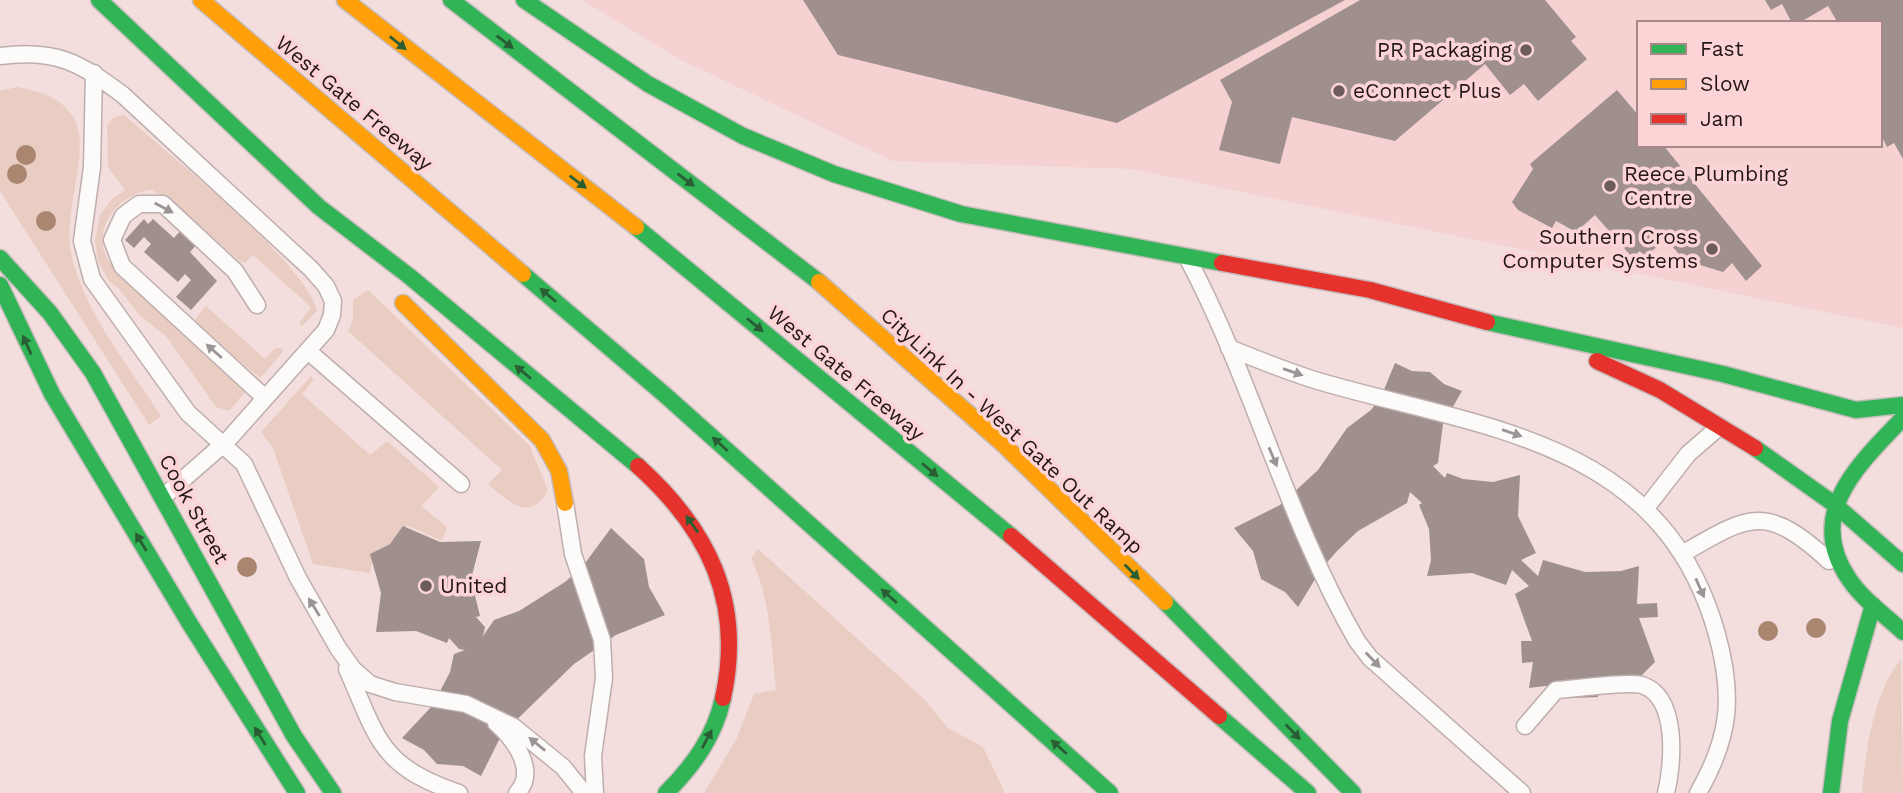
<svg xmlns="http://www.w3.org/2000/svg" width="1903" height="793" font-family="'Work Sans',sans-serif">
<rect width="100%" height="100%" fill="#f3dddd"/>
<!-- built -->
<path fill="#f6d1d2" fill-rule="evenodd" d="M582 0H1903V328L1131 169 893 161 681 60ZM1639 23H1880V145H1639Z"/>
<!-- green -->
<path fill="#e9cdc2" d="M17 87C40 92 62 96 75 120 90 150 65 208 70 246 78 305 130 367 161 416L149 425 0 191V91Z
M124 115C165 151 308 265 317 311L301 327 300 322 311 307 253 255 246 262H241L177 205 152 190C123 192 94 223 105 253 109 264 117 272 125 281L244 385 245 392 229 411 216 407 166 336 140 316 119 289 109 281 98 261 95 240 100 215 112 199 125 190 108 167 107 125 113 118Z
M368 290 529 445 548 490C530 524 508 501 488 484L502 470 348 331 353 320V300Z
M206 306 265 359 275 348H282L283 352 260 378 193 322Z
M311 376 314 379 302 394 370 455 387 441 439 487 421 506 447 527 442 541 407 525 398 539 374 552 370 573 313 564 273 448 261 432Z
M758 549 924 699 948 728 983 747 1005 793H704L736 740 754 694 776 690C771 645 771 599 751 558Z
M1901 659 1903 793H1862C1866 749 1873 694 1901 659Z"/>
<!-- building -->
<path fill="#9f908e" d="M803 0H1345L1117 123 838 55Z
M1360 0H1545L1576 37 1571 41 1587 59 1538 101 1524 84 1510 95 1485 64 1395 141 1292 117 1280 164 1219 150 1232 102 1220 80Z
M1765 0H1903V159L1894 143 1887 147 1880 133V23H1838L1828 6 1799 23H1792L1782 4 1771 10Z
M1617 90 1639 116V145H1663L1762 266 1746 281 1732 263 1723 272 1684 260 1666 239 1645 257 1640 251 1632 257 1595 215 1576 232 1556 221 1552 228 1518 210 1512 202 1533 169 1530 164Z
M144 219 148 224 153 219 174 238 182 229 198 243 190 252 217 281 191 310 176 297 191 280 185 274 178 282 144 252 151 244 144 237 134 248 125 240Z
M1395 363 1412 371 1430 372 1444 384 1462 391 1443 424 1438 463 1433 466 1445 478 1447 473 1463 479 1493 482 1520 475 1518 516 1536 553 1521 560 1538 576 1543 560 1585 572 1621 571 1639 566 1637 604 1657 603 1658 617 1639 618 1655 662 1635 682 1598 685V697L1571 698 1570 683 1529 688 1533 662 1522 663 1521 641H1532L1515 594 1529 586 1512 570 1506 585 1472 573 1427 576 1431 560 1429 529 1419 505 1422 503 1410 492 1407 503 1358 531 1338 550 1322 568 1298 607 1285 592 1261 579 1253 551 1234 528 1280 505 1318 470 1347 428 1371 410 1381 397Z
M403 526 440 542 481 541 471 579 480 616 476 617 485 627 483 636 494 620 519 611 565 582 583 566 611 528 644 559 649 587 665 615 616 635 574 664 502 734 481 776 463 766 437 764 424 750 402 738 433 705 450 672 454 654 465 650 459 649 449 638 447 643 416 631 376 632 381 593 370 554 390 544Z"/>
<g fill="none" stroke-linecap="round" stroke-linejoin="round">
<defs>
<path id="lane" d="M0 56C56 49 79 62 123 95L311 269 326 286 333 301 332 315 326 330 228 440 163 497
M94 73 92 167 82 241 92 279 188 413 244 464 298 578 338 648 353 669 370 684 395 692 466 704 514 727 563 767 584 793
M1188 259C1253 382 1287 520 1357 641L1370 658 1522 793
M257 305 235 271 163 204H139L123 216 112 240 122 266 264 397
M1229 348C1259 360 1288 372 1318 381 1481 429 1660 438 1716 631 1734 694 1731 736 1698 793
M308 351 461 484
M565 503 573 554 602 640 604 678 593 756 595 793
M1646 508 1688 454 1719 427
M1682 554C1749 515 1766 503 1829 561
M347 669C378 739 380 767 459 793
M496 723C514 739 538 771 517 793
M1525 726 1556 690C1573 689 1629 681 1642 685 1679 697 1673 765 1666 793"/>
<path id="fast" d="M99 0 319 207 409 276 638 466
M451 0 819 282
M524 0 648 84 743 136 834 174 961 214 1222 263
M636 227 1011 536
M0 258 50 313 93 373 294 736 333 793
M523 274 665 395 1110 793
M0 285 52 394 190 624 297 793
M1487 322 1723 374 1856 410 1903 405
M1903 418C1859 464 1804 514 1849 579 1863 600 1885 615 1903 632
M1755 448 1834 504
M1834 504 1903 564
M1165 602 1353 793
M1219 716 1308 793
M666 793C693 766 715 736 723 698
M1831 793 1840 721 1873 605"/>
<path id="slow" d="M201 0 523 274
M345 0 636 227
M819 282 1003 444 1165 602
M403 303 542 440 559 471 565 503"/>
<path id="jam" d="M1222 263 1370 290 1487 322
M1597 361 1660 390 1755 448
M638 466C709 530 744 602 723 698
M1011 536 1219 716"/>
</defs>
<!-- lane casing -->
<use href="#lane" stroke="#beaeae" stroke-width="19"/>
<!-- fast casing -->
<use href="#fast" stroke="#c7bcbc" stroke-width="19"/>
<!-- slow casing -->
<use href="#slow" stroke="#c7bcbc" stroke-width="19"/>
<!-- jam casing -->
<use href="#jam" stroke="#c7bcbc" stroke-width="19"/>
<!-- lane -->
<use href="#lane" stroke="#fdfafa" stroke-width="16"/>
<!-- fast -->
<use href="#fast" stroke="#30b455" stroke-width="16"/>
<!-- slow -->
<use href="#slow" stroke="#ff9f0a" stroke-width="16"/>
<!-- jam -->
<use href="#jam" stroke="#e5322d" stroke-width="16"/>
</g>
<!-- trees -->
<g fill="#aa8570">
<circle cx="26" cy="155" r="10"/>
<circle cx="17" cy="174" r="10"/>
<circle cx="46" cy="221" r="10"/>
<circle cx="247" cy="567" r="10"/>
<circle cx="1816" cy="628" r="10"/>
<circle cx="1768" cy="631" r="10"/>
</g>
<!-- one-way arrows -->
<defs><path id="oneway-solid" d="M-6-.8H1V-3.2L6.5 0L1 3.2V.8H-6Z" transform="scale(1.75)"/></defs>
<g fill="#295d33">
<use href="#oneway-solid" transform="translate(505 42) rotate(38)"/>
<use href="#oneway-solid" transform="translate(398 43) rotate(39)"/>
<use href="#oneway-solid" transform="translate(686 180) rotate(37)"/>
<use href="#oneway-solid" transform="translate(578 182) rotate(37)"/>
<use href="#oneway-solid" transform="translate(548 295) rotate(-140)"/>
<use href="#oneway-solid" transform="translate(755 325) rotate(40)"/>
<use href="#oneway-solid" transform="translate(27 345) rotate(-114)"/>
<use href="#oneway-solid" transform="translate(523 372) rotate(-140)"/>
<use href="#oneway-solid" transform="translate(720 444) rotate(-138)"/>
<use href="#oneway-solid" transform="translate(930 470) rotate(40)"/>
<use href="#oneway-solid" transform="translate(692 524) rotate(-125)"/>
<use href="#oneway-solid" transform="translate(141 542) rotate(-121)"/>
<use href="#oneway-solid" transform="translate(1132 572) rotate(45)"/>
<use href="#oneway-solid" transform="translate(889 596) rotate(-138)"/>
<use href="#oneway-solid" transform="translate(1293 732) rotate(46)"/>
<use href="#oneway-solid" transform="translate(260 736) rotate(-122)"/>
<use href="#oneway-solid" transform="translate(707 739) rotate(-62)"/>
<use href="#oneway-solid" transform="translate(1059 747) rotate(-138)"/>
</g>
<g fill="#9b9394">
<use href="#oneway-solid" transform="translate(164 208) rotate(28)"/>
<use href="#oneway-solid" transform="translate(214 351) rotate(-138)"/>
<use href="#oneway-solid" transform="translate(1293 372) rotate(19)"/>
<use href="#oneway-solid" transform="translate(1512 433) rotate(19)"/>
<use href="#oneway-solid" transform="translate(1273 457) rotate(67)"/>
<use href="#oneway-solid" transform="translate(1700 588) rotate(66)"/>
<use href="#oneway-solid" transform="translate(314 607) rotate(-122)"/>
<use href="#oneway-solid" transform="translate(1373 660) rotate(46)"/>
<use href="#oneway-solid" transform="translate(537 744) rotate(-141)"/>
</g>
<!-- markers -->
<g fill="#6c5c5c" stroke="#fcd4d5" stroke-width="2.5">
<circle cx="1526" cy="50" r="7"/>
<circle cx="1339" cy="91" r="7"/>
<circle cx="1610" cy="186" r="7"/>
<circle cx="1712" cy="249" r="7"/>
<circle cx="426" cy="586" r="7"/>
</g>
<g text-anchor="middle" stroke-width="7" stroke-linejoin="round" paint-order="stroke">
<!-- poi labels -->
<g font-size="21" fill="#241617" stroke="#fcd4d5" text-anchor="start">
<text x="1512" y="57" text-anchor="end">PR Packaging</text>
<text x="1353" y="98">eConnect Plus</text>
<text x="1624" y="181">Reece Plumbing<tspan x="1624" dy="24">Centre</tspan></text>
<text x="1698" y="244" text-anchor="end">Southern Cross<tspan x="1698" dy="24">Computer Systems</tspan></text>
<text x="440" y="593">United</text>
</g>
<!-- street labels -->
<g font-size="21" fill="#241617" stroke="#fcd4d5">
<text transform="translate(354 103) rotate(40)" y="7">West Gate Freeway</text>
<text transform="translate(846 373) rotate(40)" y="7">West Gate Freeway</text>
<text transform="translate(1012 431) rotate(43)" y="7">CityLink In - West Gate Out Ramp</text>
<text transform="translate(194 509) rotate(61)" y="7">Cook Street</text>
</g>
</g>
<!-- legend -->
<rect x="1637" y="21" width="245" height="126" fill="#fcd4d5" stroke="#a68889" stroke-width="2"/>
<rect x="1651" y="44" width="35" height="10" fill="#30b455" stroke="#a68889" stroke-width="2"/>
<text x="1700" y="56" font-size="21" fill="#241617">Fast</text>
<rect x="1651" y="79" width="35" height="10" fill="#ff9f0a" stroke="#a68889" stroke-width="2"/>
<text x="1700" y="91" font-size="21" fill="#241617">Slow</text>
<rect x="1651" y="114" width="35" height="10" fill="#e5322d" stroke="#a68889" stroke-width="2"/>
<text x="1700" y="126" font-size="21" fill="#241617">Jam</text>
</svg>
